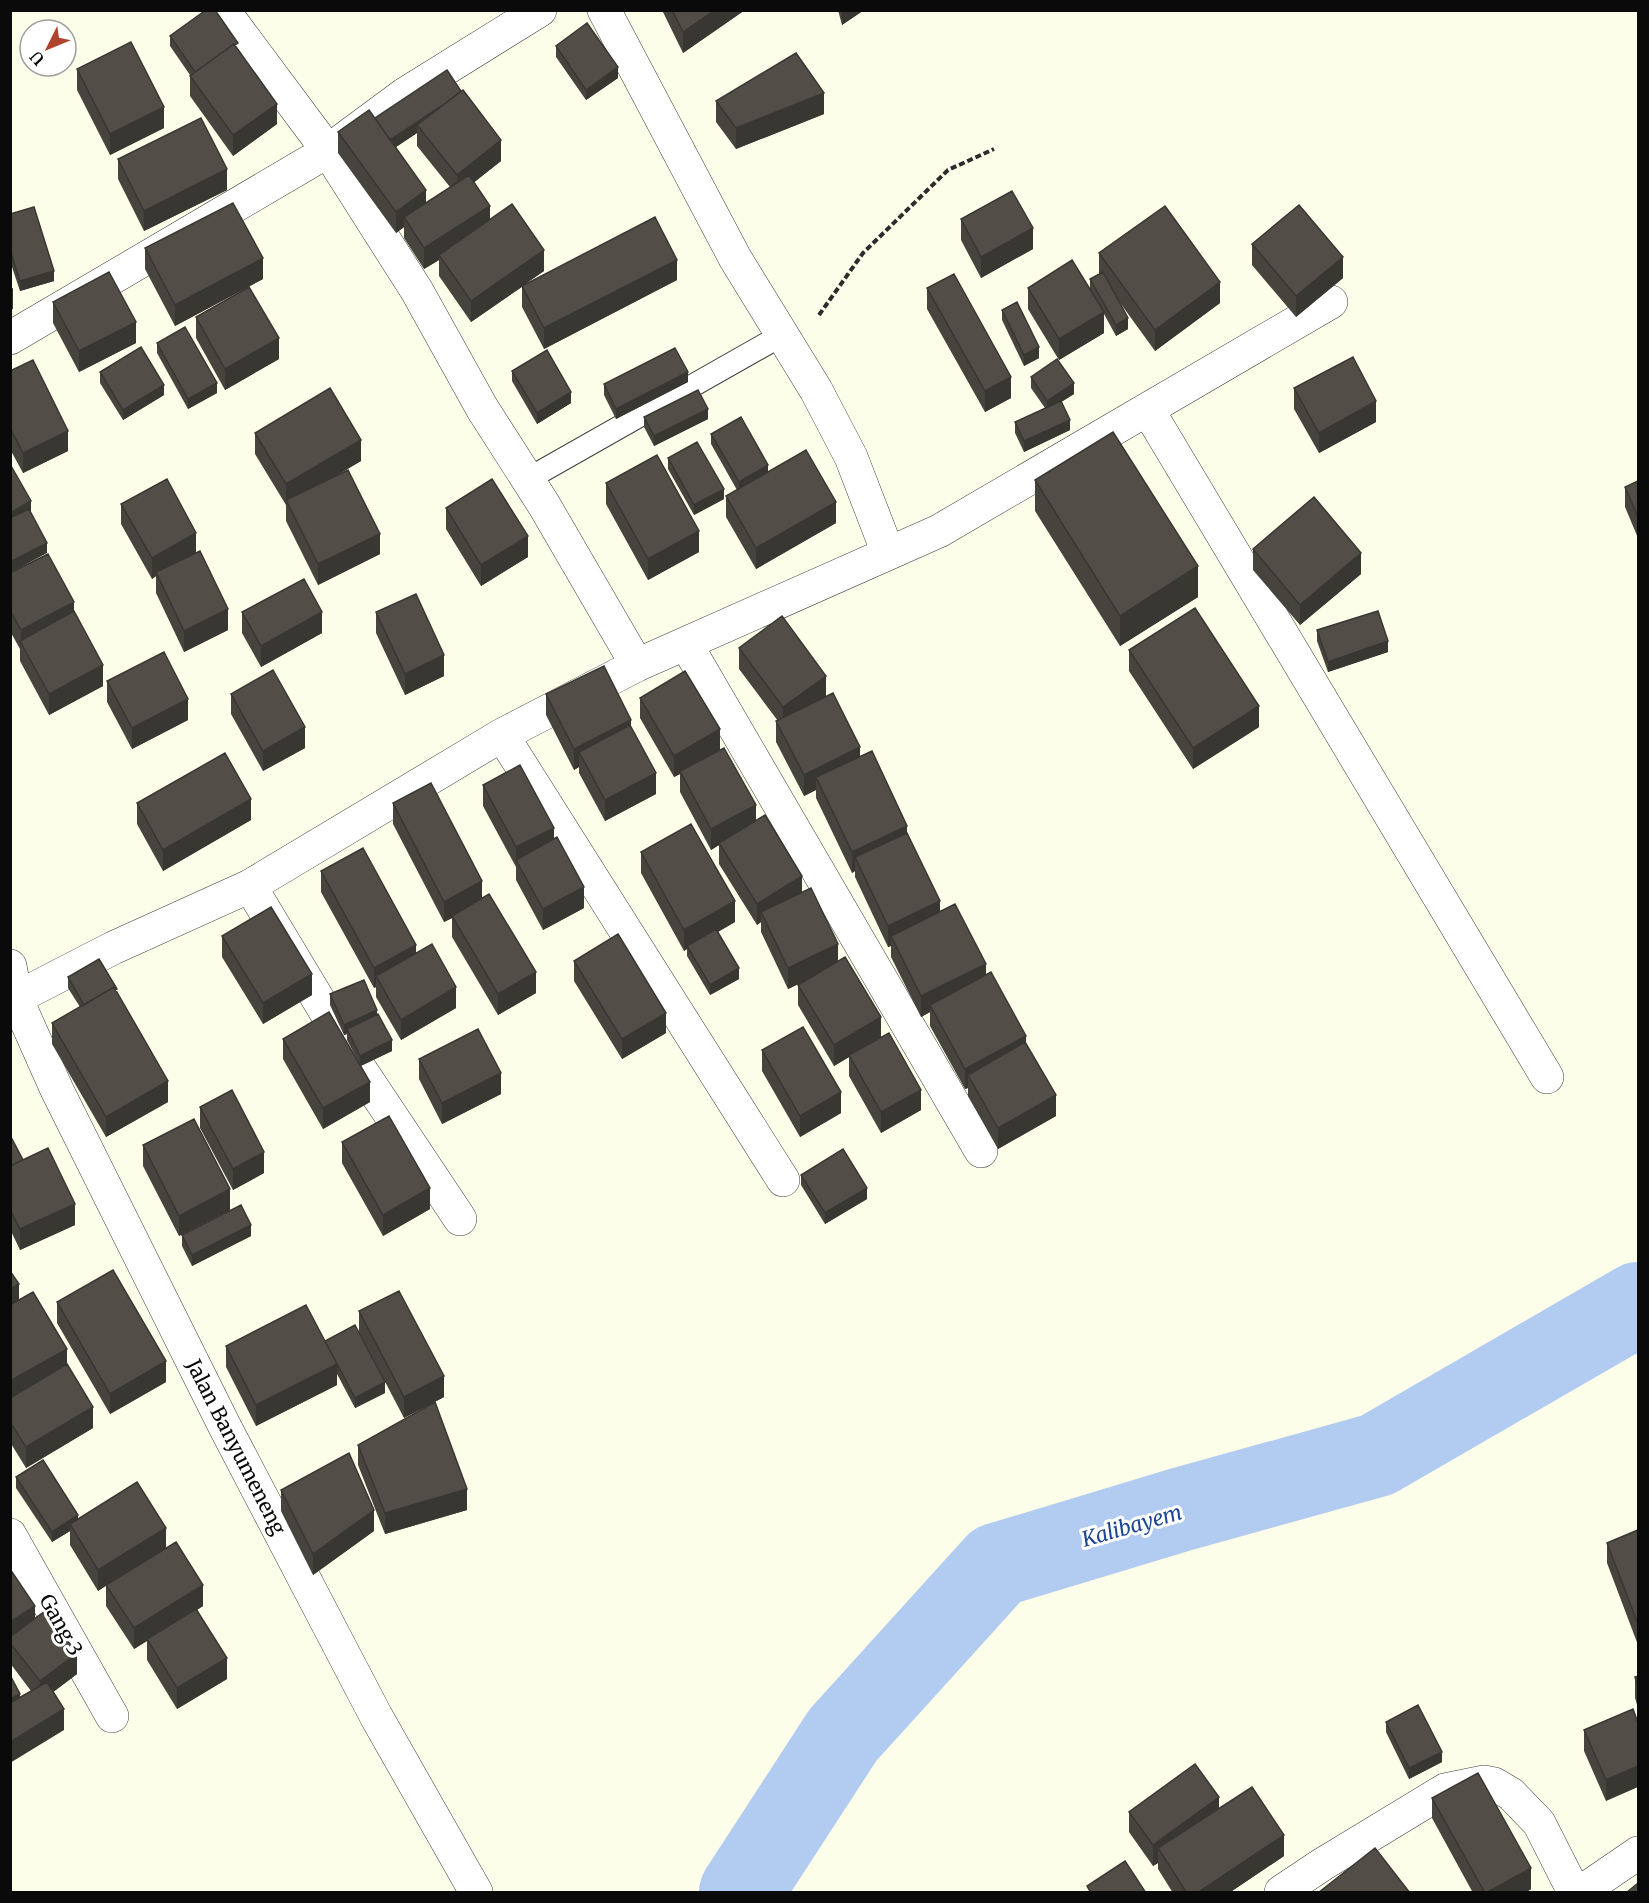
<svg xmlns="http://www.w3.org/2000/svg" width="1649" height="1903" font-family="Merriweather,serif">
<rect width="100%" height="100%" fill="#fdfee9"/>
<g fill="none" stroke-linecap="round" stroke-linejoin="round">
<!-- river -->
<path stroke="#b1cbf1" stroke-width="84" d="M741 1892 843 1735 997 1565 1179 1510 1377 1455 1638 1304"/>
<defs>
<path id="service" d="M528 479 782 335"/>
<path id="minor" d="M223 10 328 151 417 291 482 408 544 505 637 665
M604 10 735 258 816 390 851 457 888 553
M10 338 328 151 405 94 540 10
M1148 410 1547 1077
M686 644 981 1151
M502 735 783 1180
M250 886 360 1069 460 1219
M10 966 16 998 113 948 250 886 502 735 637 665 939 531 1331 302
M10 1535 112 1716
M1281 1892 1323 1864 1445 1790 1484 1782 1494 1784 1511 1794 1539 1823 1574 1892
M1581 1892 1638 1853"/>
<path id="tertiary" d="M10 1000 16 998 57 1090 224 1425 376 1716 476 1892"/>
</defs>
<!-- service casing -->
<use href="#service" stroke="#3d3d3d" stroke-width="24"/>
<!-- minor casing -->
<use href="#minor" stroke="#3d3d3d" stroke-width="34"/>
<!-- tertiary casing -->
<use href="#tertiary" stroke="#3d3d3d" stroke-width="34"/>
<!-- path -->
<path stroke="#2c2c2c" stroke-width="4" stroke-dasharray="6 3" stroke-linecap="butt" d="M819 315 863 253 948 170 994 149"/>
<!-- service -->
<use href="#service" stroke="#fff" stroke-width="22"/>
<!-- minor -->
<use href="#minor" stroke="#fff" stroke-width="33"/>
<!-- tertiary -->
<use href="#tertiary" stroke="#fff" stroke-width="33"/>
</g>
<!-- wall -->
<path fill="#47433d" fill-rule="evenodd" d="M662 10H745L683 53Z
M838 10H864L842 25Z
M170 36 238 50 277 124 233 156 190 96V75L170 46Z
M556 46 618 78 586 100 556 57Z
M77 69 164 128 110 155 77 90Z
M447 70 501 161 474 182 490 219 544 271 526 283 677 280 544 349 522 307V287L471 322 439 276V260L424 269 404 238V227L396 233 338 153V132L375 119ZM417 133V146L450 187 426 203 396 147Z
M716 101 824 114 736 149 716 122Z
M118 159 227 190 144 231 118 179Z
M10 214 54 281 20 291 10 261Z
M961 219 1033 249 981 278 961 240Z
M1252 244 1343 278 1296 317 1252 265Z
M145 248 263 279 175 326 145 269Z
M1099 253 1220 303 1155 351 1118 300 1128 329 1116 336 1104 314V333L1059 360 1028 309V288L1096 300 1090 289V279L1099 274Z
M927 288 1011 398 985 412 927 309Z
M53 302 136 343 79 372 53 323Z
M1002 310 1039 358 1024 366 1002 320Z
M196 317 279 359 225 390 196 338Z
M157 343 217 393 188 409 157 353Z
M10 371 68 451 23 473 10 449Z
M512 371 571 403 537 424 512 381Z
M100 372 164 395 123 420 100 383Z
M1031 377 1074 394 1061 402 1070 430 1024 452 1015 433V422L1045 408 1031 388Z
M688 382 616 419 604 395V384Z
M1294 388 1376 422 1319 453 1294 409Z
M644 417 708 419 654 446 644 427Z
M255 433 361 461 332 478 380 554 318 585 286 521V505L255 454Z
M711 434 836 523 756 569 726 517V496L737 490 711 444Z
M668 458 724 499 694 515 668 469Z
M1035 480 1198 597 1120 646 1035 511Z
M1638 481V538L1625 507V487Z
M606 483 699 552 648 580 606 504Z
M121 504 196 553 228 630 184 652 156 593V576L152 579 121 524Z
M446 508 528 557 481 586 446 529Z
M1253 549 1361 574 1300 625 1253 570Z
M10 573 74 612 103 686 49 715 20 661V649L10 631Z
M242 612 322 633 261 667 242 633Z
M376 612 444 676 405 695 376 633Z
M1317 630 1388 652 1328 672 1317 641Z
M739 648 826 696 860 757 907 834 940 912 986 974 1026 1043 1056 1116 998 1149 968 1096V1088L965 1089 930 1026V1012L921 1017 891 957V946L888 947 855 877V871L852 873 816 798V790L804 796 776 742V721H778L739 669Z
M1129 650 1259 727 1193 769 1129 671Z
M107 681 188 720 132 749 107 702Z
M231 694 305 748 263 771 231 714Z
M546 694 631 727 656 794 605 821 579 773V767L574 770 546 715Z
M640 698 720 750 756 820 802 892 838 961 921 1110 881 1133 849 1076V1057L834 1066 798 1005V985L805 981 788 989 761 932V922L757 925 719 864V845L711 850 680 792V774L674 777 640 718Z
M483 785 584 908 543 930 516 880V867L483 806Z
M137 803 251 820 163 871 137 824Z
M393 803 482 898 536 993 498 1015 452 937V918L444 922 393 824Z
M641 852 735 922 718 932 739 979 710 995 687 956V949L684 951 641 873Z
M321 871 416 953 456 1008 401 1040 376 997V987L374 988 321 892Z
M222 936 312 995 263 1024 222 957Z
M574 961 666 1033 622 1059 574 981Z
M68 977 168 1102 106 1137 52 1044V1023L80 1007 68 988Z
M330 994 377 1014 392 1051 361 1066 370 1102 323 1129 283 1059V1039L359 1063 347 1040V1034L344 1035 330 1005Z
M762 1050 841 1113 800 1137 762 1071Z
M419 1059 501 1094 442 1124 419 1079Z
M200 1107 264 1173 233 1190 200 1128Z
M10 1135 23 1160 75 1225 20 1250 10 1229Z
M342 1142 430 1209 383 1236 342 1163Z
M143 1145 230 1210 179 1236 143 1166Z
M801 1175 867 1199 825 1224 801 1185Z
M182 1235 251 1236 192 1266 182 1246Z
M10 1271 19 1301 67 1364 93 1428 26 1468 10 1442Z
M57 1302 166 1382 110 1414 57 1323Z
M359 1311 444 1397 404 1418 359 1332Z
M325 1341 385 1393 355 1408 337 1374V1385L256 1426 226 1367V1346Z
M358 1445 467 1510 385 1534 358 1465Z
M16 1477 78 1519 166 1548 203 1606 197 1610 227 1679 177 1709 147 1660V1641L134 1649 106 1606V1585L98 1591 70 1545V1531L52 1542 16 1488Z
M281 1490 374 1531 313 1575 281 1511Z
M1638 1530V1645L1607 1563V1543Z
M10 1569 35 1618 77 1674 53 1692 64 1730 20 1698 31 1691 10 1663Z
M1638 1676V1708L1635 1698V1677Z
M1386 1722 1442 1762 1409 1779 1386 1732Z
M1638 1723 1606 1801 1584 1751V1730Z
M1432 1798 1531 1889 1525 1893H1473L1432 1818Z
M1129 1812 1284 1856 1229 1893H1173L1158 1869V1863L1153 1866 1129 1832Z"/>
<!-- shaded-wall -->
<path fill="#393732" d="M715 10H745L683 53V32Z
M842 10H864L842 25Z
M618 67V78L586 100V90Z
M462 93 417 125V133L390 151V141Z
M824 93V114L736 149V128Z
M277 104V124L233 156V135Z
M164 107V128L110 155V134Z
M501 140V161L457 196V175Z
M227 169V190L144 231V211Z
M426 190V211L404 217V227L396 233V212Z
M490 206V227L439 255V260L424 269V248Z
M1033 228V249L981 278V257Z
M544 250V271L471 322V301Z
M1343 257V278L1296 317V296Z
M263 258V279L175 326V305Z
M677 260V280L544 349V328Z
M54 271V281L20 291V281Z
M1220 282V303L1155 351V330Z
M13 288V309L10 310V289Z
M1104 312V333L1059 360V339Z
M1128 318V329L1116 336V325Z
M136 322V343L79 372V351Z
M279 338V359L225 390V369Z
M1039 347V358L1024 366V355Z
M688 372V382L616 419V409Z
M1011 377V398L985 412V391Z
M217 383V393L188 409V399Z
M1074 383V394L1047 411V401Z
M164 385V395L123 420V410Z
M571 392V403L537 424V413Z
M1376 401V422L1319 453V433Z
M708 409V419L654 446V436Z
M1070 420V430L1024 452V441Z
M68 431V451L23 473V453Z
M361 440V461L288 504 286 500V484Z
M768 465V476L739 493V482Z
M724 489V499L694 515V505Z
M31 501V512L10 523V513Z
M836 502V523L756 569V548Z
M699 531V552L648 580V559Z
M196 533V554L156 572V576L152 579V558Z
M380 534V554L318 585V564Z
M528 536V557L481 586V565Z
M47 543V553L10 573V562Z
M1361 553V574L1300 625V605Z
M1198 566V597L1120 646V616Z
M74 602V623L21 642V630Z
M228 609V630L184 652V631Z
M322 612V633L261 667V646Z
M1388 641V652L1328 672V662Z
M444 655V676L405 695V674Z
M103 665V686L49 715V694Z
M826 676V697L783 728V707Z
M188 699V720L132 749V728Z
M1259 706V727L1193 769V748Z
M631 720V741L579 752V767L574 770V749Z
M305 727V748L263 771V751Z
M720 729V750L680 771V774L674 777V756Z
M860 747V768L816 777V790L804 796V775Z
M656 773V794L605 821V800Z
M251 799V820L163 871V850Z
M756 805V826L719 843V845L711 850V829Z
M907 826V846L855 857V871L852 873V852Z
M554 828V849L516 860V847Z
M802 876V897L761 912V922L757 925V904Z
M482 881V902L452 916V918L444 922V902Z
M584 887V908L543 930V909Z
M735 901V922L689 948 687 946V949L684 951V930Z
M940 901V922L891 936V946L888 947V926Z
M838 944V965L788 989V968Z
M416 945V966L376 976V987L374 988V968Z
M986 964V984L930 1005V1012L921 1017V996Z
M739 968V979L710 995V985Z
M536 972V993L498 1015V994Z
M312 974V995L263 1024V1003Z
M456 987V1008L401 1040V1020Z
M377 1010V1021L347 1029V1034L344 1035V1025Z
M666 1013V1033L622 1059V1039Z
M881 1017V1038L834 1066V1045Z
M1026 1036V1056L968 1075V1088L965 1089V1069Z
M392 1040V1051L360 1066V1056Z
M501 1073V1094L442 1124V1103Z
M168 1081V1102L106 1137V1117Z
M370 1082V1102L323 1129V1108Z
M921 1090V1110L881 1133V1112Z
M841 1092V1113L800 1137V1116Z
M1056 1095V1116L998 1149V1128Z
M264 1152V1173L233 1190V1169Z
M430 1188V1209L383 1236V1215Z
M867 1188V1199L825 1224V1213Z
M230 1189V1210L179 1236V1216Z
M75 1204V1225L20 1250V1229Z
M251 1225V1236L192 1266V1255Z
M19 1284V1304L10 1310V1289Z
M67 1349V1370L10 1402V1381Z
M166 1361V1382L110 1414V1394Z
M337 1364V1385L256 1426V1405Z
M444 1376V1397L404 1418V1397Z
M385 1382V1393L355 1408V1398Z
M93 1407V1428L26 1468V1447Z
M467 1489V1510L385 1534V1513Z
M374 1510V1531L313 1575V1554Z
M78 1515V1525L70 1524V1531L52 1542V1532Z
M166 1528V1548L98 1591V1570Z
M203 1585V1606L134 1649V1628Z
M35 1606V1627L10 1642V1622Z
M77 1653V1674L40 1702V1681Z
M227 1658V1679L177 1709V1688Z
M20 1694V1715L10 1720V1699Z
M64 1709V1730L10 1763V1742Z
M1442 1752V1762L1409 1779V1768Z
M1638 1766V1787L1606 1801V1780Z
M1219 1797V1818L1158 1848V1863L1153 1866V1845Z
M1284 1835V1856L1229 1893H1197Z
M1531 1868V1889L1525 1893H1486Z"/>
<!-- building -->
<path fill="#524e47" stroke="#393732" stroke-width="1.5" d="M206 10H215L238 43 235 45 234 44 195 72 170 36Z
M672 10H715L683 32Z
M587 23 618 67 586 90 556 46Z
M131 42 164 107 110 134 77 69Z
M234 44 277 104 233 135 190 76Z
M796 53 824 93 736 128 716 101Z
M447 70 461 91 443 105 390 140 375 118Z
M463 90 501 140 457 175 417 125Z
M369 110 426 190 396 212 338 132Z
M201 118 227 169 144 211 118 159Z
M469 175 490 206 424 248 404 217Z
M1012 191 1033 228 981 257 961 219Z
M233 203 263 258 175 305 145 248Z
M512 204 544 250 471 301 439 255Z
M1299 205 1343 257 1296 296 1252 244Z
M1165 206 1220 282 1155 330 1099 253Z
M34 207 54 271 20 281 10 250V214Z
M655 217 677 260 544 328 522 286Z
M1072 260 1104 312 1059 339 1028 288Z
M109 272 136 322 79 351 53 302Z
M1103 272 1128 318 1116 325 1090 279Z
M954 274 1011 377 985 391 927 288Z
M249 287 279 338 225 369 196 317Z
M1017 302 1039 347 1024 355 1002 310Z
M185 327 217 383 188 399 157 343Z
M141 347 164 385 123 410 100 372Z
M675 348 688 372 616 409 604 384Z
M547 350 571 392 537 413 512 371Z
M1353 357 1376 401 1319 433 1294 388Z
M1057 359 1074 383 1047 401 1031 377Z
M33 360 68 431 23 453 10 428V371Z
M330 388 361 440 286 484 255 433Z
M698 390 708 409 654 436 644 417Z
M1061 401 1070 420 1024 441 1015 422Z
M741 417 768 465 739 482 711 434Z
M1113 432 1198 566 1120 616 1035 480Z
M697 442 724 489 694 505 668 458Z
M806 450 836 502 756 548 726 496Z
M657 455 699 531 648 559 606 483Z
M10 464 31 501 10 513Z
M348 470 380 534 318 564 286 500Z
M167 479 196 533 152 558 121 504Z
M492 479 528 536 481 565 446 508Z
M1638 481V517L1625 487Z
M1314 497 1361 553 1300 605 1253 549Z
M29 509 47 543 10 562V518Z
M200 551 228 609 184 631 156 572Z
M48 554 74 602 21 630 10 610V573Z
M304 579 322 612 261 646 242 612Z
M416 594 444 655 405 674 376 612Z
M1195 608 1259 706 1193 748 1129 650Z
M74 611 103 665 49 694 20 641Z
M1378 611 1388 641 1328 662 1317 630Z
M782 616 826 676 783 707 739 648Z
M164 652 188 699 132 728 107 681Z
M604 666 631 720 574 749 546 694Z
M273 670 305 727 263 751 231 694Z
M685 671 720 729 674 756 640 698Z
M833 693 860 747 804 775 776 721Z
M630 725 656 773 605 800 579 752Z
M724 748 756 805 711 829 680 771Z
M872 751 907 826 852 852 816 777Z
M225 753 251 799 163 850 137 803Z
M520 765 554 828 516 847 483 785Z
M431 783 482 881 444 902 393 803Z
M765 815 802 876 757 904 719 843Z
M691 824 735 901 684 930 641 852Z
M907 833 940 901 888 926 855 857Z
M557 837 584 887 543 909 516 860Z
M363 848 416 945 374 968 321 871Z
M811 888 838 944 788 968 761 912Z
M489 894 536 972 498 994 452 916Z
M955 904 986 964 921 996 891 936Z
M271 907 312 974 263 1003 222 936Z
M716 929 739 968 710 985 687 946Z
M618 934 666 1013 622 1039 574 961Z
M432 944 456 987 401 1020 376 976Z
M845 957 881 1017 834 1045 798 985Z
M99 959 117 989 115 990 114 987 84 1005 68 977Z
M991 972 1026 1036 965 1069 930 1005Z
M364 980 377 1010 344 1025 330 994Z
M114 987 168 1081 106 1117 52 1023Z
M329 1012 370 1082 323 1108 283 1039Z
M378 1014 392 1040 360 1056 347 1029Z
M803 1027 841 1092 800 1116 762 1050Z
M478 1029 501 1073 442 1103 419 1059Z
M889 1033 921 1090 881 1112 849 1055Z
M1025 1042 1056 1095 998 1128 968 1075Z
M232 1090 264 1152 233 1169 200 1107Z
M389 1116 430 1188 383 1215 342 1142Z
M194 1119 230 1189 179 1216 143 1145Z
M10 1135 23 1160 10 1166Z
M48 1148 75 1204 20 1229 10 1209V1166Z
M843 1149 867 1188 825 1213 801 1175Z
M241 1205 251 1225 192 1255 182 1235Z
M113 1270 166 1361 110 1394 57 1302Z
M10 1271 19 1284 10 1289Z
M399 1291 444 1376 404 1397 359 1311Z
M33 1292 67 1349 10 1381V1305Z
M306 1305 337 1364 256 1405 226 1346Z
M355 1325 385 1382 355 1398 325 1341Z
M67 1364 93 1407 26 1447 10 1422V1398Z
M435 1402 467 1489 385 1513 358 1445Z
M349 1453 374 1510 313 1554 281 1490Z
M43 1460 78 1515 52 1532 16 1477Z
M137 1482 166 1528 98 1570 70 1524Z
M1638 1530V1624L1607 1543Z
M176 1542 203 1585 134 1628 106 1585Z
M10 1569 35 1606 10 1622Z
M196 1609 227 1658 177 1688 147 1639Z
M45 1611 77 1653 40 1681 10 1643V1637Z
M10 1675 20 1694 10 1699Z
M1638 1676V1687L1635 1677Z
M47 1682 64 1709 10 1742V1703Z
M1418 1705 1442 1752 1409 1768 1386 1722Z
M1633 1709 1638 1723V1766L1606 1780 1584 1730Z
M1195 1764 1219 1797 1153 1845 1129 1812Z
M1478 1773 1531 1868 1486 1893H1485L1432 1798Z
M1252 1787 1284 1835 1197 1893H1187L1158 1848Z
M1375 1848 1410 1893H1318Z
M1125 1861 1146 1893H1091L1087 1886Z
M1638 1883V1893H1626Z"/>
<g text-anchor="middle" stroke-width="6" stroke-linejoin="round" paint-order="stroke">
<!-- street labels -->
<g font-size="20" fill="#0a0a0a" stroke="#fff">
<text transform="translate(236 1447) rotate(63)" y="7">Jalan Banyumeneng</text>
<text transform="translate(61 1625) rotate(61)" y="7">Gang 3</text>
</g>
<!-- water labels -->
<g font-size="21" font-style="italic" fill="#1d4692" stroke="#fff">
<text transform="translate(1132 1526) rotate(-16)" y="7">Kalibayem</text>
</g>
</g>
<!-- border -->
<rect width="1649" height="1903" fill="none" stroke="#0a0a0a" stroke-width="24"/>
<!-- north arrow -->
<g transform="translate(48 48) rotate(227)"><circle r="28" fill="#ffffff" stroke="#9d9d9d" stroke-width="1.5"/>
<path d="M0-4.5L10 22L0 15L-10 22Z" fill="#af432d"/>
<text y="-9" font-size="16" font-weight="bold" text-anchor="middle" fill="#0a0a0a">U</text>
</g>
</svg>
